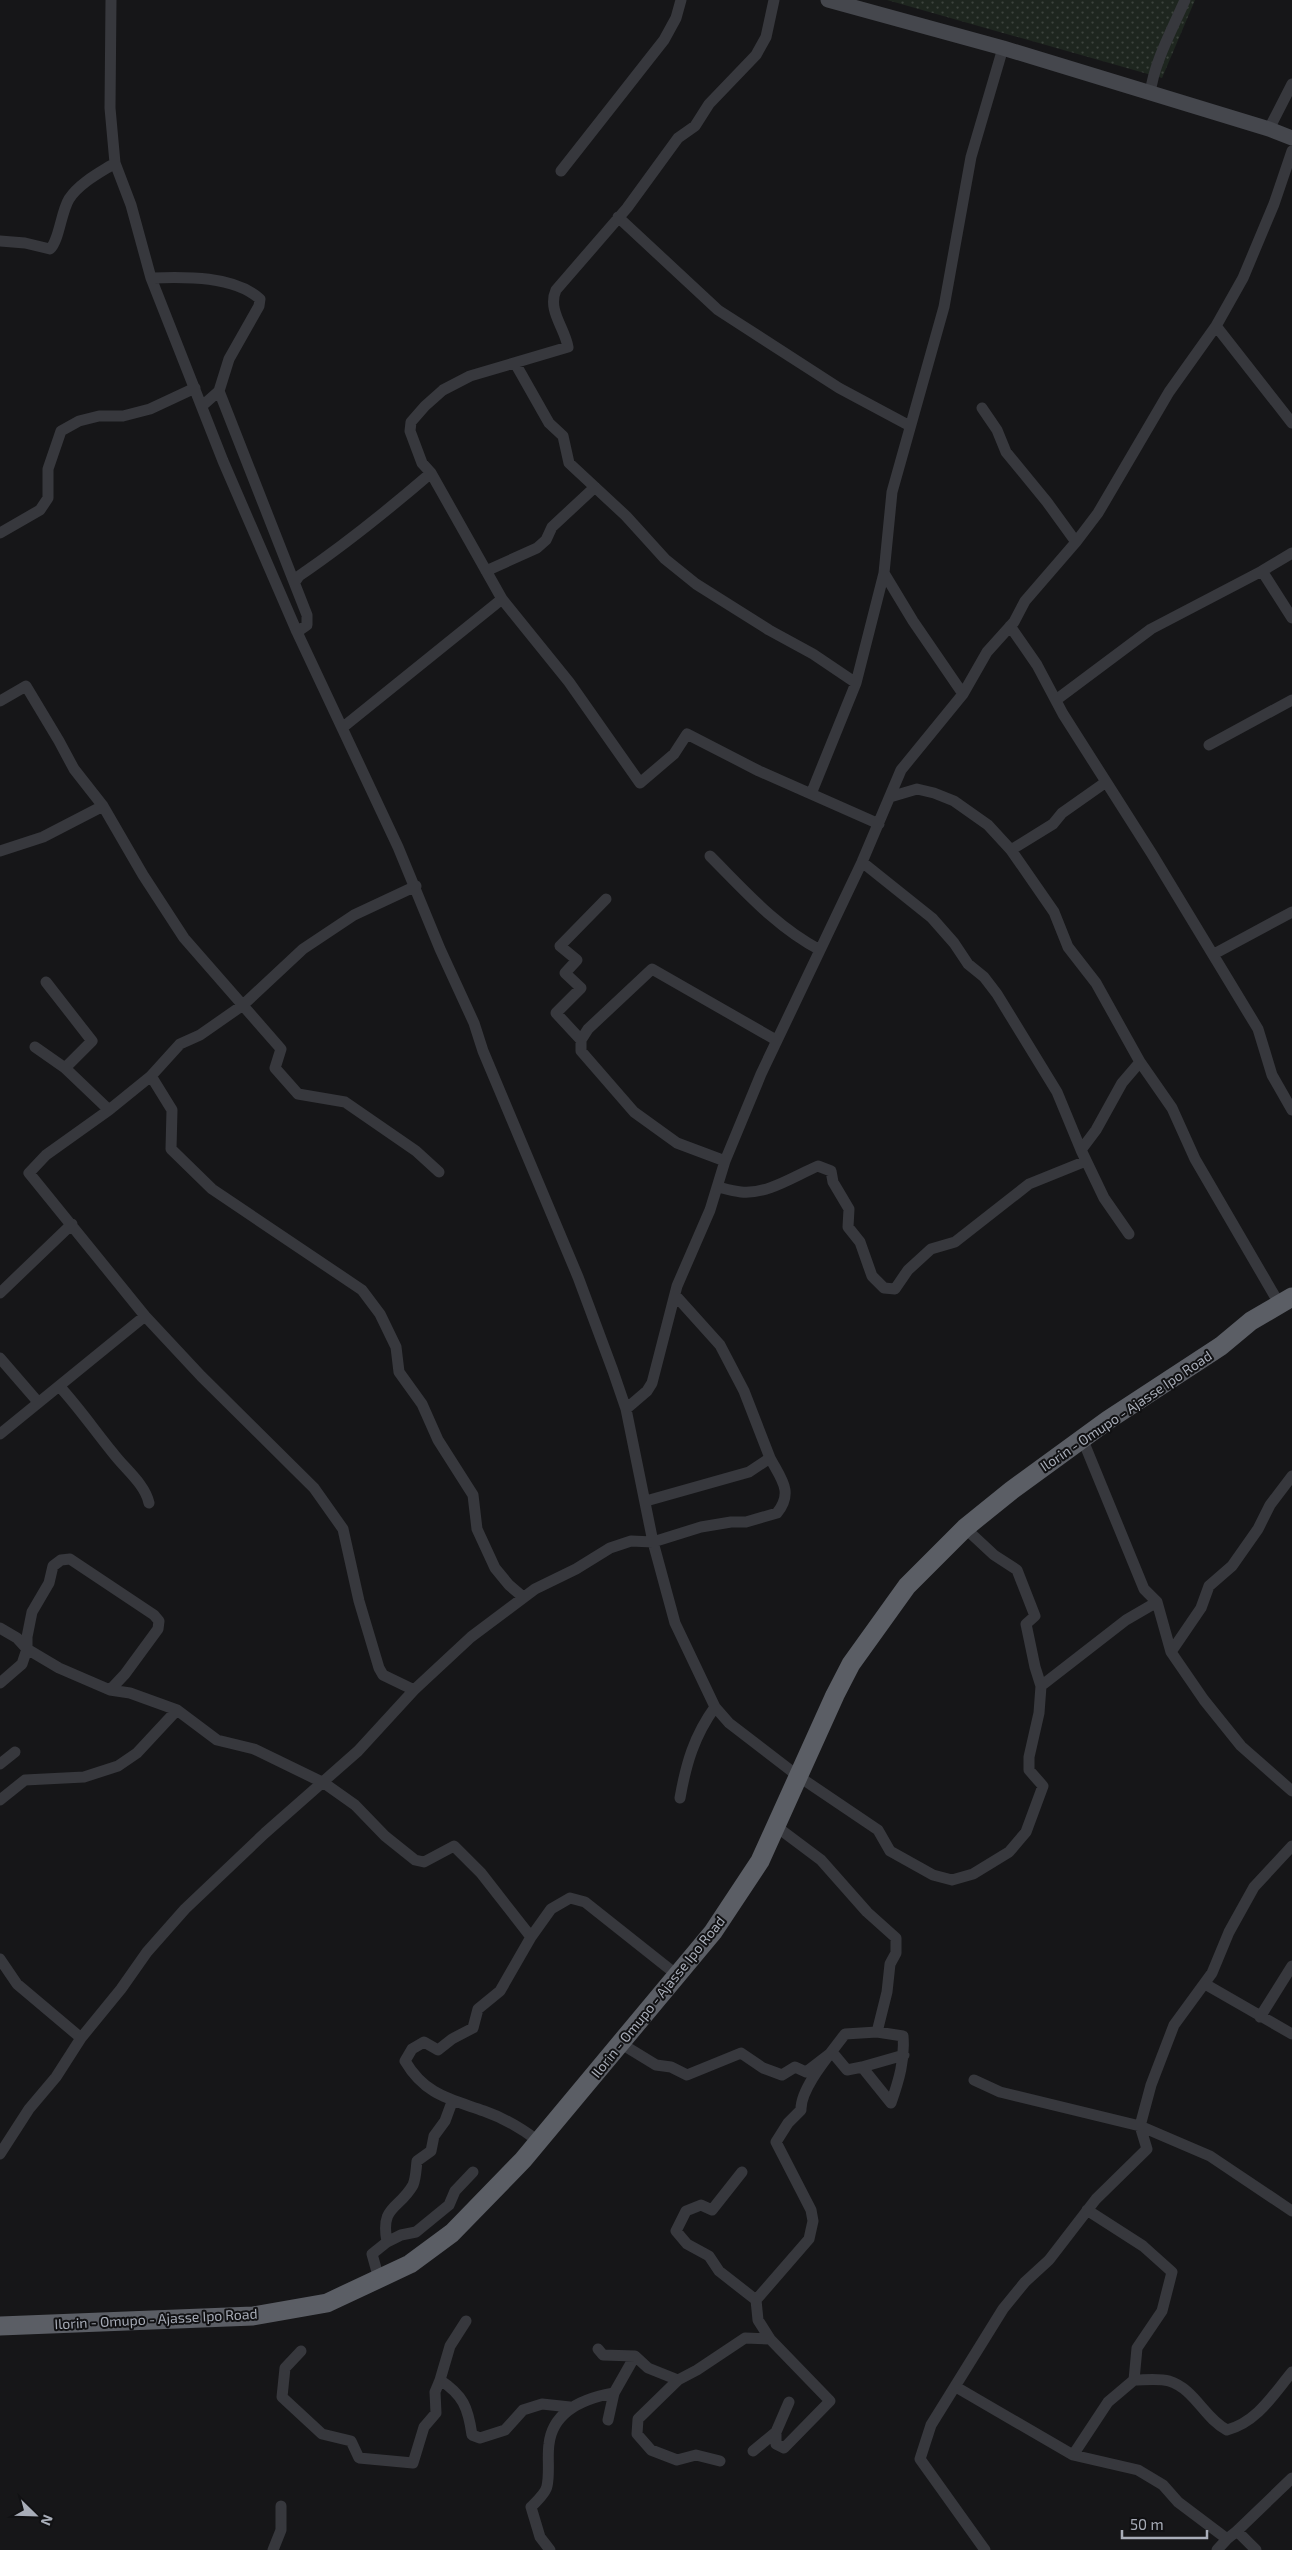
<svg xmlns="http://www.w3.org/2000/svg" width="1292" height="2550" font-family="'Exo 2',sans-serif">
<defs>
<pattern id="grass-dots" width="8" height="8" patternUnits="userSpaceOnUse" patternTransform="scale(1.25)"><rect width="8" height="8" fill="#1e261f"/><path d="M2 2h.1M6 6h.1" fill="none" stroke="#3c433d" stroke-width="1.8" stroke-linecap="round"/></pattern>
</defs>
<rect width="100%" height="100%" fill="#161618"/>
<!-- grass -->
<path fill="url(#grass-dots)" d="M887 0H1195L1162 78Z"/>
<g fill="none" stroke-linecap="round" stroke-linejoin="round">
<!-- minor -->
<path stroke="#37383d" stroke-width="11" d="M111 0 110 108 115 163 131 205 151 278 223 461 297 632 398 847 440 949 474 1023 483 1051 578 1277 613 1371 626 1409 653 1542 675 1623 715 1707 729 1723 798 1776 878 1830 890 1851 933 1875 952 1880 973 1874 1009 1852 1026 1832 1043 1786 1029 1770V1757L1039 1713 1041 1686 1035 1667 1026 1624 1035 1616 1017 1570 994 1555 965 1528
M774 0 766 37 756 55 709 104 695 126 678 138 627 208 556 290C547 310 565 328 568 347L470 376 443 390 425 406 411 422 410 431 422 463 431 473 502 599 569 682 640 783 674 754 687 734 759 771 879 824
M1150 94C1154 62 1172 30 1185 0
M1269 129 1292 84
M561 171 664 40 676 18 681 0
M618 217 718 310 839 388 910 426
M0 241 25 243 50 249C59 241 61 212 69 199 79 183 101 172 115 163
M151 278C184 277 233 275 260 299L259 306 229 359 219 391 202 406
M1216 326 1292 423
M515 363 549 423 563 436 569 463 626 516 665 559 696 584 769 630 813 654 856 683
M219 391 307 615V625L297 632
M982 408 997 430 1006 452 1047 502 1076 542
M0 533 40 510 48 498V469L61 431 79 421 99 416H123L150 409 195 388
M486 571 537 548 546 540 552 527 595 487
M1262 571 1292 618
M884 573 913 621 963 694
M295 582 299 576C346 544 388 510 431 473
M1010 626 1037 665 1063 714 1152 854 1258 1029 1272 1075 1292 1110
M1056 700 1151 629 1262 571 1292 553
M0 701 26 686 59 741 74 769 103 806 143 875 184 938 281 1049 275 1068 298 1094 345 1102 416 1151 439 1172
M342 728 502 599
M1209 745 1292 700
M811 794 856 683 884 573 892 492 944 307 971 157 1003 48
M890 797 917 789 934 793 954 801 988 825 1011 850 1054 912 1068 947 1096 983 1140 1062 1172 1108 1195 1159 1280 1305
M1011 850 1053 824 1062 813 1106 782
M0 851 43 837 103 806
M710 856C744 890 776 927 820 950
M862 862 932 918 954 943 968 964 984 977 997 994 1057 1092 1081 1150 1104 1198 1129 1234
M1214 954 1292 912
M46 982 92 1041 65 1068
M581 1040 556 1013 581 988 565 973 577 960 560 946 606 899
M35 1047 65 1068 109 1110
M151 1076 172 1110 171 1149 212 1189 362 1290 380 1314 396 1347 399 1372 422 1404 438 1440 473 1495 477 1529 495 1568 509 1585 523 1597
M1081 1150 1096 1130 1122 1083 1140 1062
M725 1161 677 1143 634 1112 581 1051V1040L588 1029 652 969 776 1040
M718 1187C726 1189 733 1191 741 1192 767 1195 796 1175 818 1166L831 1171 833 1182 849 1209 848 1227 860 1242 872 1276 884 1288 895 1289 908 1270 931 1249 955 1242 1029 1184 1086 1161
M0 1293 72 1224
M0 1358 38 1402
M60 1387C80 1409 95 1431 113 1453 125 1469 145 1484 149 1503
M626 1409 647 1391 652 1383 677 1286 710 1210 725 1161 761 1074 862 862 901 770 963 694 987 652 1014 622 1025 601 1076 542 1098 513 1169 392 1216 326 1243 278 1274 204 1292 151
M0 1434 145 1316
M1082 1438 1144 1589 1157 1602 1171 1652 1204 1700 1241 1746 1292 1791
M646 1501 749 1472 770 1458 744 1391 720 1345 675 1295
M0 1628 17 1638 27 1649 59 1668 110 1690 130 1693 177 1710 217 1740 254 1749 324 1783 355 1805 385 1836 415 1860 424 1862 454 1846 481 1873 531 1937
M1171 1652 1201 1608 1209 1586 1232 1566 1258 1529 1270 1505 1292 1476
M0 1683 22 1664 27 1649V1637L32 1612 49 1583 53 1566 61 1560 70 1559 154 1615 159 1621 158 1629 125 1674 110 1690
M1041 1686 1126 1620 1157 1602
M414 1690 383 1675 379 1668 359 1601 343 1529 314 1488 201 1376 145 1316 29 1173 46 1155 109 1110 151 1076 180 1044 200 1035 243 1005 303 949 354 915 416 886
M0 1764 15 1752
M680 1798C686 1764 694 1736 715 1707
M0 1800 25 1780 84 1777 118 1766 137 1753 177 1710
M777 1827 821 1860 867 1912 896 1938V1953L890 1964 887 1992 877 2032
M0 1959 17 1984 81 2038
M1205 1984 1292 2034
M1260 2017 1292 1966
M620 2043 656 2065 671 2067 687 2075 741 2053 763 2068 782 2075 795 2067 806 2072 832 2052 847 2070 862 2067 891 2103C899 2080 905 2060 903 2036L877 2032 845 2034C831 2053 800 2088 801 2110L788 2123 776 2142 811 2210 813 2221 809 2239 756 2300 758 2320 770 2339 830 2401 784 2448 776 2444V2432L789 2402
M862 2067 904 2055
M974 2080 1000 2092 1140 2126 1210 2156 1292 2211
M538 2141C521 2128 504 2118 484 2111 450 2099 425 2095 405 2061L412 2049 424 2042 438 2050 452 2039 473 2028 478 2009 500 1991 531 1937 551 1909 570 1898 585 1902 677 1975
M0 2154 29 2109 56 2077 81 2038 121 1989 147 1952 185 1909 265 1833 358 1751 414 1690 471 1637 535 1589 576 1569 610 1548 631 1541 653 1542 701 1527 731 1522H746L777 1513C794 1492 781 1479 770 1458
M742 2172 712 2210 701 2205 686 2211 676 2231 687 2244 709 2256 719 2271 756 2300
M1087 2210 1143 2246 1172 2272 1162 2311 1137 2348 1134 2380
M387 2242C380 2205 399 2210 413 2185 416 2178 416 2169 417 2161L431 2151 434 2136 445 2121 452 2102
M379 2279 372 2254 387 2242 401 2235 416 2232 449 2205 455 2191 473 2172
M466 2321 450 2346 440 2380C463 2395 468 2407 472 2435L480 2438 505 2430 523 2410 542 2404 570 2407
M598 2349 603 2355 635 2356 648 2368 678 2380
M301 2351 285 2368 282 2397 322 2434 351 2441 359 2458 413 2463 424 2427 436 2413 435 2392 440 2380
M956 2387 1073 2455 1138 2470 1163 2485 1178 2502 1227 2539 1237 2531 1256 2550
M608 2420 614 2393 635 2356
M753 2451 776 2432
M1073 2455 1108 2402 1134 2380C1144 2380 1159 2378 1169 2381 1195 2389 1204 2418 1227 2430 1257 2422 1273 2395 1292 2372
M720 2461 696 2455 677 2460 651 2450 637 2434 638 2419 678 2380 697 2370 745 2338 770 2339
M1237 2531 1292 2478
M273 2550 281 2530V2506
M550 2550 540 2537 531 2507C536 2502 546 2493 547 2486 550 2473 547 2457 549 2444 553 2410 585 2398 614 2393
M985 2550 920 2459 931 2425 1003 2309 1025 2282 1049 2260 1096 2199 1147 2149 1140 2126 1151 2085 1174 2025 1212 1973 1229 1932 1254 1887 1292 1846
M1217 2550 1227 2539"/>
<!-- secondary -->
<path stroke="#45474d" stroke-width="15" d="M828 0 1003 48 1269 129 1292 138"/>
<!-- trunk -->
<path stroke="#5b5e65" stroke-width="19" d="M0 2326 253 2316 327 2303 410 2264 452 2233 523 2160 713 1932 760 1861 835 1695 851 1664 907 1586 965 1528 1012 1490 1108 1420 1221 1346 1251 1321 1292 1297"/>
</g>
<g text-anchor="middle" stroke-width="4" stroke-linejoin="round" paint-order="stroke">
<!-- street labels -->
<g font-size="14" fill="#a8adb8" stroke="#111113">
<text transform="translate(1126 1411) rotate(-34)" y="5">Ilorin - Omupo - Ajasse Ipo Road</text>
<text transform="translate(658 1997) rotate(-51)" y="5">Ilorin - Omupo - Ajasse Ipo Road</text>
<text transform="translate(156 2319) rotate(-3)" y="5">Ilorin - Omupo - Ajasse Ipo Road</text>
</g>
</g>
<!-- north arrow -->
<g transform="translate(35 2515) rotate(113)" stroke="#111113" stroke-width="4" paint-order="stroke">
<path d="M0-4L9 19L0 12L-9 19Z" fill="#a8adb8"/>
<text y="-8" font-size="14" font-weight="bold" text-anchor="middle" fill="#a8adb8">N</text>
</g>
<!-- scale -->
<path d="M1122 2530v8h85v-8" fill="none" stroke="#a8adb8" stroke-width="2.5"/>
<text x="1130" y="2530" font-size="15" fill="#a8adb8" stroke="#111113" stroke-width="4" paint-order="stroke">50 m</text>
</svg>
